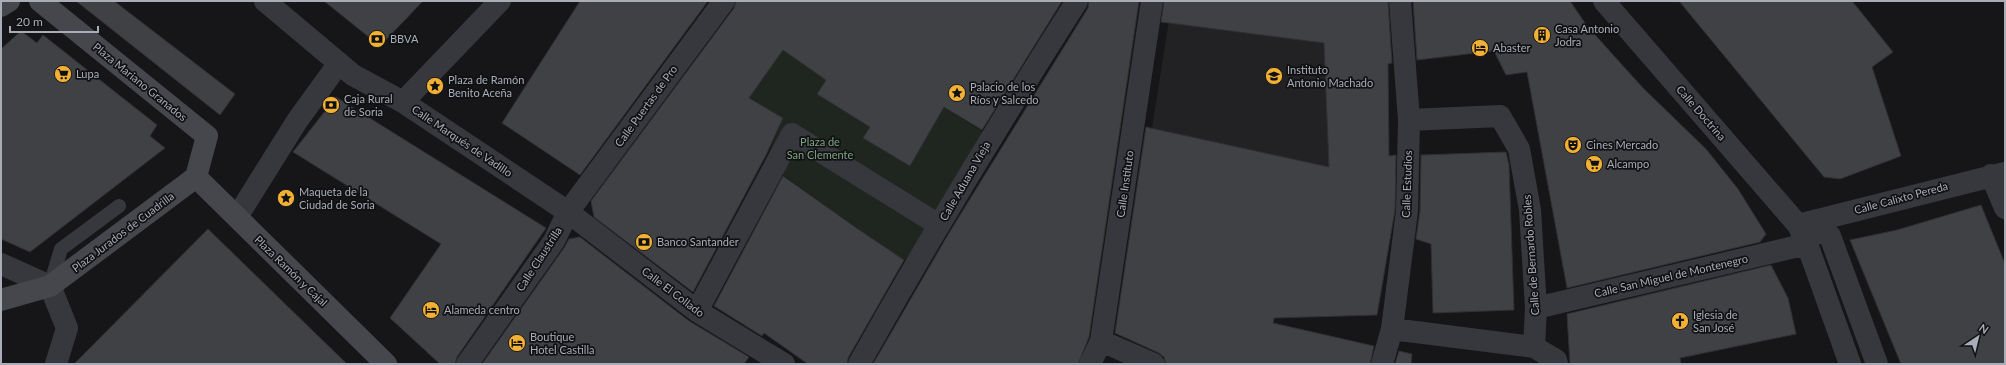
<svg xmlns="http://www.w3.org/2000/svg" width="2006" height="365" font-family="Lato,sans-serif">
<rect width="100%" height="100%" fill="#161618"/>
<!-- built -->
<path fill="#222225" d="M1172 1H1387L1390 230 1152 128Z"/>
<!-- green -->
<path fill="#1e261f" d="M783 50 841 56 817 94 870 127 864 138 910 166 935 123 934 101 991 137 905 261 855 227 765 162 783 118 749 98Z"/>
<!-- building -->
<path fill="#404145" stroke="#303034" d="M76 1H114L235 94 220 115Z
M324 1H423L380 46Z
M580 1H708L580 175 502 123Z
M736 1H1062L982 130 944 107 910 166 863 138 870 127 817 94 826 80 783 50 749 98 783 118 766 155 693 292 594 217 591 201 734 8Z
M1089 1H1139L1089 337 1078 364H873L949 233 1088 8Z
M1164 1H1388L1392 63 1388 64 1389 156 1396 155 1395 210 1377 315 1274 318 1273 323 1374 346 1370 364H1166L1164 357 1159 353 1115 333 1146 127 1329 167 1324 43 1161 22Z
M1413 1H1570L1587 26 1643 88 1706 149 1738 189 1766 234 1760 242 1567 288 1527 72 1506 75 1494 51 1417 60Z
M1679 1H1852L1893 52 1872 67 1901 156 1840 179 1824 177Z
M21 31 37 43 43 35 157 125 150 136 165 148 30 252 1 239V49Z
M336 97 546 228 457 357 455 364H440L390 318 441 244 293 152Z
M1506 152 1509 165 1514 310 1433 313 1431 244 1416 239 1420 211 1421 155Z
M783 176 855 227 904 260 848 358 847 364H808L764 333 762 336 714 306Z
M1981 205 2005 264V364H1901L1850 240 1897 230Z
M208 229 347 364H74Z
M580 237 689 321 749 357 744 364H482L564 248 569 239Z
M1771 265 1788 298 1796 334 1680 358 1681 364H1570L1567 314Z
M1399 351 1412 354 1411 364H1395Z"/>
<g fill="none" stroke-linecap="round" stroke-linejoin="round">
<!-- lane -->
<path stroke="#37383d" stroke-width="14" d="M50 285 61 249 119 206"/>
<!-- street -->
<path stroke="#37383d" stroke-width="22" d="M265 1 353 75 403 102 568 212 697 311 784 364
M1604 1 1798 225 1807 244 1850 364
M403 102 500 1
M1991 175 2005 208
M237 217 297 121 339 63
M1798 225 2005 173
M1798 225 1830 236 1877 364
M1 264 50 286 67 328 56 364
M1536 308 1807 244
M697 311 792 134 939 225
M1392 329 1534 347 1536 308 1530 210 1519 149 1500 116 1409 120
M1101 341 1154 364
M1534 347 1556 360 1557 364
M467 364 554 241 568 212 724 1
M859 364C928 241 1001 120 1077 1
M1090 364 1101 341 1152 1
M1382 364 1392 329 1407 211 1409 120 1400 1"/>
<!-- secondary -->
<path stroke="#45474d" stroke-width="22" d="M40 1 207 136 196 177
M1 6 9 1
M196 177 386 364
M1 300 50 286 196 177"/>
</g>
<!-- icons -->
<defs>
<symbol id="building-disc" viewBox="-11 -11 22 22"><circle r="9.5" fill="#f2b134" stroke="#111113"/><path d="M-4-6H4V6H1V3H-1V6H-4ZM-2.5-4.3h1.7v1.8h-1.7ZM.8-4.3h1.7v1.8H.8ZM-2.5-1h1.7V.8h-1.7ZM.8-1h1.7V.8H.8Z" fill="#111"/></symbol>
<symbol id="bank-disc" viewBox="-11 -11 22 22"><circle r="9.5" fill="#f2b134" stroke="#111113"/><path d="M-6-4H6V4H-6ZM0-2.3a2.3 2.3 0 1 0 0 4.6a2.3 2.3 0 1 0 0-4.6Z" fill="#111"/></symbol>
<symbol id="hotel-disc" viewBox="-11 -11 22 22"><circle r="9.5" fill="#f2b134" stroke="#111113"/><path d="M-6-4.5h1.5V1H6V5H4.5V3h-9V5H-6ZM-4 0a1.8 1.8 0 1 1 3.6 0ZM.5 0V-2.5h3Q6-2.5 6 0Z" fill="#111"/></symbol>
<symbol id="supermarket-disc" viewBox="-11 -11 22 22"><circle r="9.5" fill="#f2b134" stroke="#111113"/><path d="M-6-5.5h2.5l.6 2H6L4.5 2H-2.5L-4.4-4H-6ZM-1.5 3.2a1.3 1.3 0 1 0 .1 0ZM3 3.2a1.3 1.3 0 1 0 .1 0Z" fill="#111"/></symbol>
<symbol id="school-disc" viewBox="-11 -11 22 22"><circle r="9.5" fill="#f2b134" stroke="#111113"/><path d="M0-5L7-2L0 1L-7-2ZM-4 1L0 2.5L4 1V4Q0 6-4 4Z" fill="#111"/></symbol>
<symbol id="sight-disc" viewBox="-11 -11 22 22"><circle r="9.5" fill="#f2b134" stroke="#111113"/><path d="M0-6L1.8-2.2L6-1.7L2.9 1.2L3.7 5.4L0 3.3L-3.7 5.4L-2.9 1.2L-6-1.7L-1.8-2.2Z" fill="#111"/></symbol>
<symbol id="theatre-disc" viewBox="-11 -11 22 22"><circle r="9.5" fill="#f2b134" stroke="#111113"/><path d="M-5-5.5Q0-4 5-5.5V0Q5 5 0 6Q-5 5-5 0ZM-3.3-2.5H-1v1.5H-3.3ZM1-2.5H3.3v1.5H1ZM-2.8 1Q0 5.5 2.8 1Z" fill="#111"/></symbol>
<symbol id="church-disc" viewBox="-11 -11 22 22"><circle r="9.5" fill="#f2b134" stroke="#111113"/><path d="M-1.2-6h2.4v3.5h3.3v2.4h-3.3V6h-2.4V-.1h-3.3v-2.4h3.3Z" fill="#111"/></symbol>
</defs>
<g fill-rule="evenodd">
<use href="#building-disc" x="1532" y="25" width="20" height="20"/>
<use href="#bank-disc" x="367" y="29" width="20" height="20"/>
<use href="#hotel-disc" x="1470" y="38" width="20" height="20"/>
<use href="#supermarket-disc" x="53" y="64" width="20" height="20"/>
<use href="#school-disc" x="1264" y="66" width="20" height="20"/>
<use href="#sight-disc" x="425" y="76" width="20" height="20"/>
<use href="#sight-disc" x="947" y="83" width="20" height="20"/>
<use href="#bank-disc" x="321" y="95" width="20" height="20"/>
<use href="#theatre-disc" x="1563" y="135" width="20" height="20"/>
<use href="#supermarket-disc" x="1584" y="154" width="20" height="20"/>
<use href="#sight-disc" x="276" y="188" width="20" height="20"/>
<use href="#bank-disc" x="634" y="232" width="20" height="20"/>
<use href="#hotel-disc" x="421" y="300" width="20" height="20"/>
<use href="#church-disc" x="1670" y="311" width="20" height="20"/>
<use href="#hotel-disc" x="507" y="333" width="20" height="20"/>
</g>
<g text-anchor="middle" stroke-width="3.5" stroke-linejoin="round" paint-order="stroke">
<!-- poi labels -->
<g font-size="11" fill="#a8adb8" stroke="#111113" text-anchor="start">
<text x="1555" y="33">Casa Antonio<tspan x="1555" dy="13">Jodra</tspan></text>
<text x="390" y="43">BBVA</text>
<text x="1493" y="52">Abaster</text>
<text x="1287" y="74">Instituto<tspan x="1287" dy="13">Antonio Machado</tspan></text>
<text x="76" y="78">Lupa</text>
<text x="448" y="84">Plaza de Ramón<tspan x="448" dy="13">Benito Aceña</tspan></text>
<text x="970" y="91">Palacio de los<tspan x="970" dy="13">Ríos y Salcedo</tspan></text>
<text x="344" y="103">Caja Rural<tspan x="344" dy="13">de Soria</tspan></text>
<text x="1586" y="149">Cines Mercado</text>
<text x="1607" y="168">Alcampo</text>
<text x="299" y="196">Maqueta de la<tspan x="299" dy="13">Ciudad de Soria</tspan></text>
<text x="657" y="246">Banco Santander</text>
<text x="444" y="314">Alameda centro</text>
<text x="1693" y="319">Iglesia de<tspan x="1693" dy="13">San José</tspan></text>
<text x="530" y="341">Boutique<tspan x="530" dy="13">Hotel Castilla</tspan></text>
</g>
<!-- street labels -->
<g font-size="11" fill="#a8adb8" stroke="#111113">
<text transform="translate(140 82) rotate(39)" y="4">Plaza Mariano Granados</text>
<text transform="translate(646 106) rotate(-54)" y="4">Calle Puertas de Pro</text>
<text transform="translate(1701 113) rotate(49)" y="4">Calle Doctrina</text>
<text transform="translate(462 141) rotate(34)" y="4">Calle Marqués de Vadillo</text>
<text transform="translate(965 181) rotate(-60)" y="4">Calle Aduana Vieja</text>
<text transform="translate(1125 184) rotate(-82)" y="4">Calle Instituto</text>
<text transform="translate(1407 184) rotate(-88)" y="4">Calle Estudios</text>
<text transform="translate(1901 198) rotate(-15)" y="4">Calle Calixto Pereda</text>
<text transform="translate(123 232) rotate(-37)" y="4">Plaza Jurados de Cuadrilla</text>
<text transform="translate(1531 255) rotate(-94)" y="4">Calle de Bernardo Robles</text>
<text transform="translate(539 259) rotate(-57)" y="4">Calle Claustrilla</text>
<text transform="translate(291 271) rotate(44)" y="4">Plaza Ramón y Cajal</text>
<text transform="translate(1671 276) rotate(-13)" y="4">Calle San Miguel de Montenegro</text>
<text transform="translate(673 292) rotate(37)" y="4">Calle El Collado</text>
</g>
<!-- park labels -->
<g font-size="11" fill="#7fa381" stroke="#111113">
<text x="820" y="146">Plaza de<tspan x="820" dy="13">San Clemente</tspan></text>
</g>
</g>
<!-- border -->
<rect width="2006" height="365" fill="none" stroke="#a8adb8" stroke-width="4"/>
<!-- north arrow -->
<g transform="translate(1978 337) rotate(35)" stroke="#111113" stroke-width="3" paint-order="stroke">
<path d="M0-3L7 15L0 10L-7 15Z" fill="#a8adb8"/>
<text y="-6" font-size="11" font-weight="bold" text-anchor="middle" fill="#a8adb8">N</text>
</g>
<!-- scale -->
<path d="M10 26v6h88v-6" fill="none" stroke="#a8adb8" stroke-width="2"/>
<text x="16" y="26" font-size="12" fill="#a8adb8" stroke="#111113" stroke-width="3" paint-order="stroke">20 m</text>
</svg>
